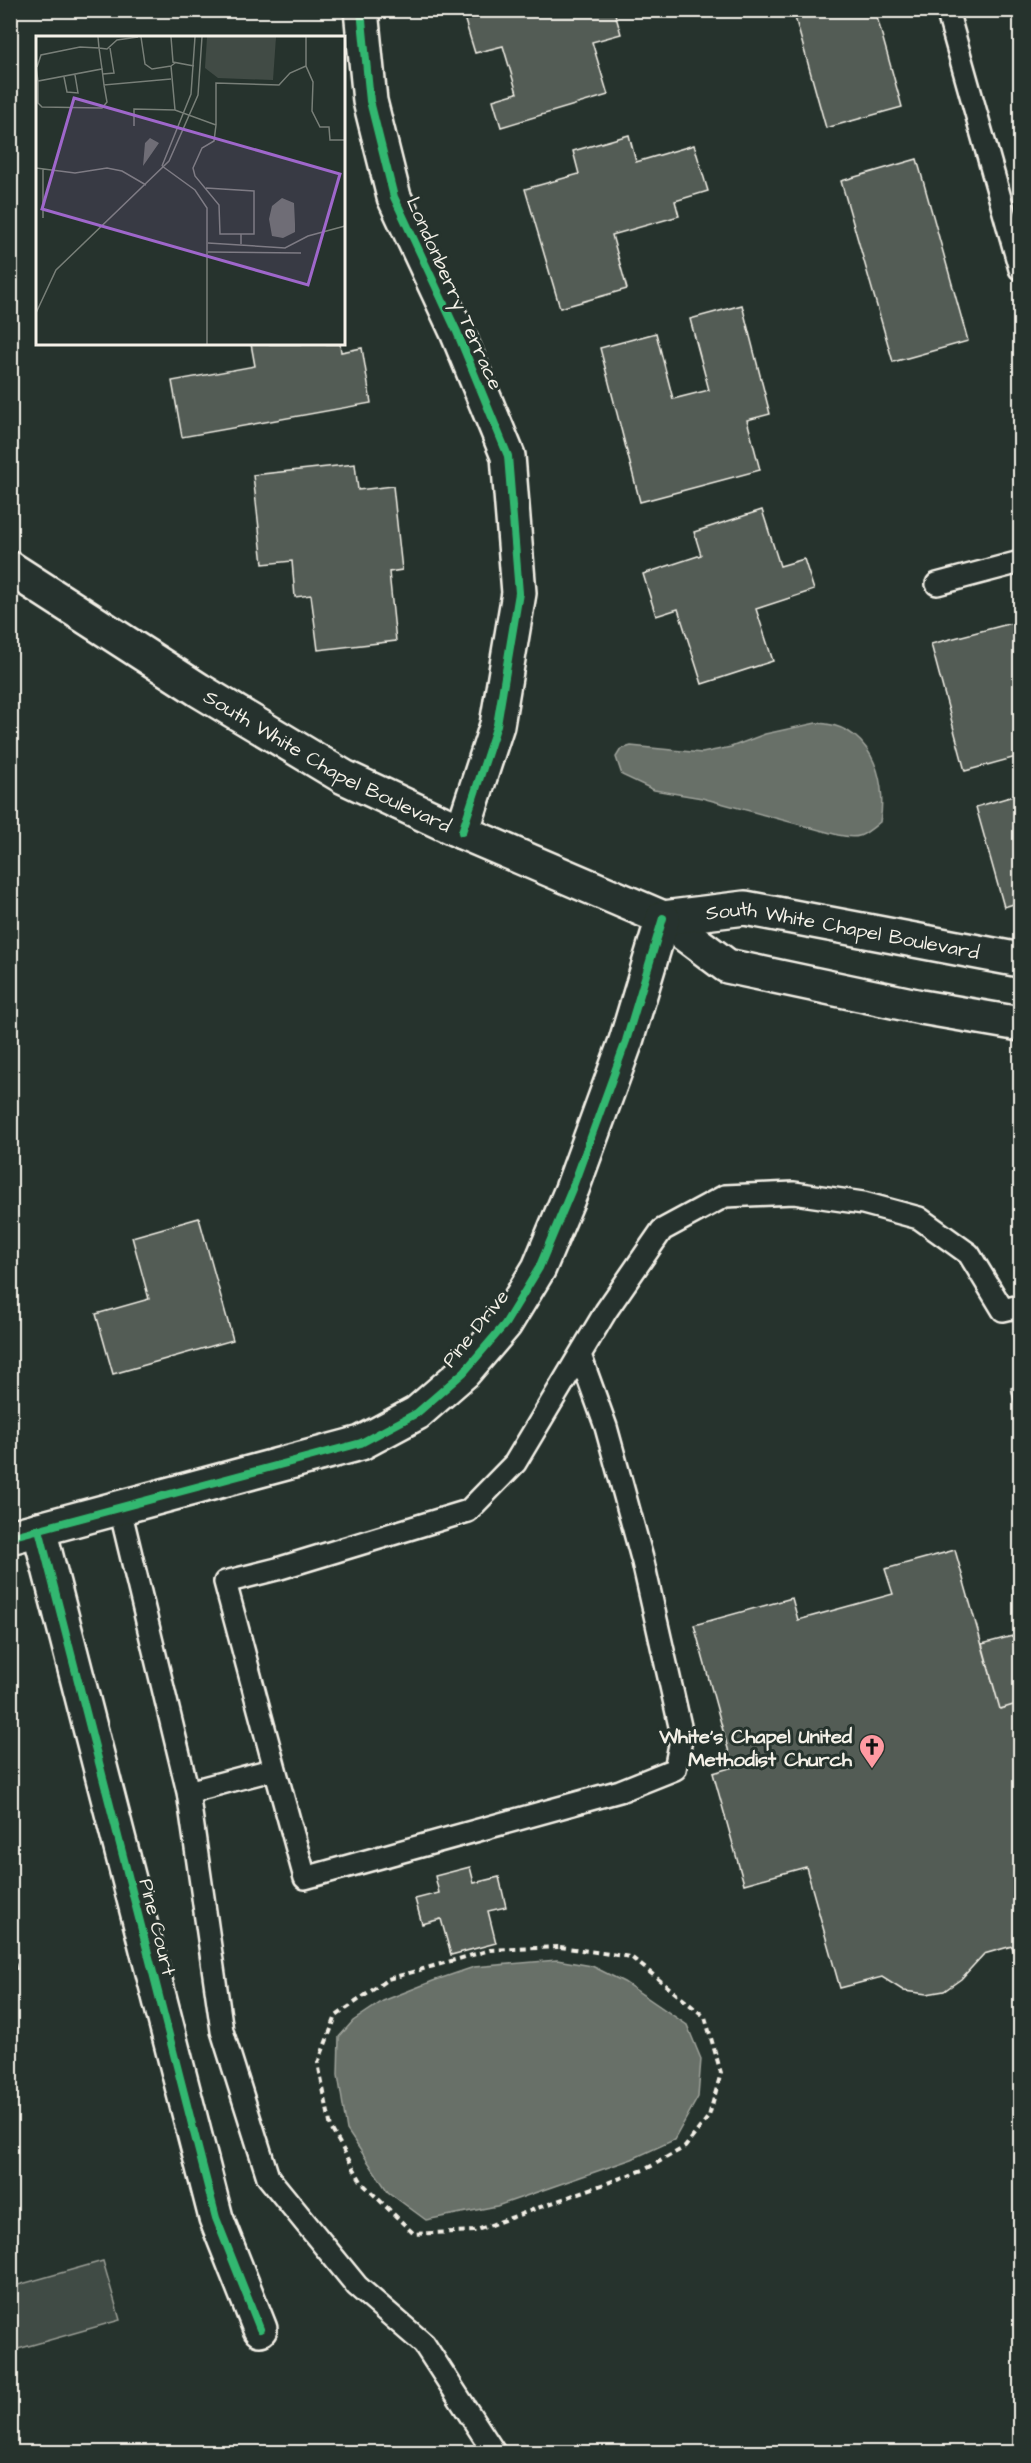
<svg xmlns="http://www.w3.org/2000/svg" width="1031" height="2463" font-family="'Architects Daughter',sans-serif">
<rect width="100%" height="100%" fill="#26332d"/>
<filter id="ink" filterUnits="userSpaceOnUse"><feTurbulence type="fractalNoise" baseFrequency=".0167" numOctaves="2"/><feDisplacementMap in="SourceGraphic" scale="12" xChannelSelector="R" yChannelSelector="G"/><feConvolveMatrix kernelMatrix="1 2 1 2 8 2 1 2 1" color-interpolation-filters="sRGB"/></filter>
<g filter="url(#ink)">
<!-- green -->
<path fill="#414b45" stroke="#9a9e96" stroke-width="1.5" d="M103 2261 120 2320 11 2351V2287Z"/>
<!-- water -->
<path fill="#676f68" stroke="#9fa39b" stroke-width="1.5" d="M816 723C869 724 888 776 880 822 864 835 860 840 838 835L702 798 654 790 622 775 616 757 621 749 631 746 702 753 731 747 765 734Z
M557 1960 592 1966 624 1982 687 2025 701 2059 698 2097 674 2140 632 2159 497 2206 426 2220 388 2192 347 2130 338 2075 339 2037 353 2021 383 2001 433 1981 474 1967Z"/>
<!-- building -->
<path fill="#525c55" stroke="#f4f1e8" stroke-width="1.5" d="M614 10 621 34 592 42 608 95 501 127 493 100 517 93 503 46 475 53 462 11Z
M793 10H875L902 107 826 128Z
M629 135 636 162 694 145 708 191 675 201 679 216 612 235 627 289 560 308 525 189 579 174 573 151Z
M917 159 968 341 893 362 841 181Z
M742 305 770 414 747 420 760 470 640 502 600 348 656 333 673 399 709 390 690 319Z
M251 344H340L341 352 362 348 371 403 182 437 172 381 255 366Z
M355 464 358 490 393 486 402 570 389 572 396 641 318 650 311 595 295 597 292 561 263 564 253 475Z
M762 510 780 566 804 559 814 590 756 609 773 661 702 684 678 609 656 616 643 574 701 555 694 532Z
M1020 621V756L965 771 931 644Z
M1020 794V902L1004 907 976 807Z
M199 1218 233 1340 113 1374 96 1314 149 1299 132 1237Z
M1020 1385V1423L1011 1388Z
M955 1550 1000 1709 1020 1703V1975L1012 1946 984 1954 961 1979 944 1991 927 1994 904 1991 882 1977 840 1988 806 1867 744 1884 713 1773 733 1767 694 1625 792 1598 798 1620 893 1594 885 1569Z
M1020 1585V1615L1013 1587Z
M1020 1634V1703L1000 1709 982 1644Z
M470 1867 474 1883 499 1877 506 1907 488 1911 496 1943 451 1955 441 1919 422 1924 415 1899 439 1893 435 1876Z
M10 1945 17 1969 10 1971Z"/>
<g fill="none" stroke-linecap="round" stroke-linejoin="round">
<defs>
<path id="lane" d="M947 10 1020 269
M937 584 1020 562
M120 1509 188 1792 222 2031 268 2177 357 2286 424 2344 494 2452
M275 1769 305 1878 620 1791 675 1769 682 1735 643 1562 606 1427 580 1355
M188 1792 275 1769 225 1582 277 1569 468 1511 515 1463 606 1311 662 1230 725 1196 794 1193 863 1203 919 1218 969 1254 1003 1310 1020 1306"/>
<path id="street" d="M361 10 370 101 394 197 457 332 508 456 519 593 497 725 462 832
M39 1529 216 2218 260 2329"/>
<g id="secondary">
<path id="s1" d="M10 568 199 690 344 777 462 832 663 918 727 966 921 1007 1020 1024"/>
<path id="s2" d="M663 918 745 908 1020 960"/>
<path d="M10 1537 361 1443 417 1413 464 1372 505 1324 539 1268 572 1189 626 1041 663 918"/>
</g>
</defs>
<!-- lane casing -->
<use href="#lane" stroke="#f4f1e8" stroke-width="26"/>
<!-- street casing -->
<use href="#street" stroke="#f4f1e8" stroke-width="38"/>
<!-- secondary casing -->
<use href="#secondary" stroke="#f4f1e8" stroke-width="38"/>
<!-- path -->
<path stroke="#f4f1e8" stroke-width="4" stroke-dasharray="6 4.5" stroke-linecap="butt" d="M560 1947 631 1957 705 2017 721 2073 709 2116 685 2147 646 2169 474 2231 414 2234 362 2183 331 2128 318 2063 336 2016 388 1979 490 1950Z"/>
<!-- lane -->
<use href="#lane" stroke="#26332d" stroke-width="21"/>
<!-- street -->
<use href="#street" stroke="#26332d" stroke-width="33"/>
<!-- secondary -->
<use href="#secondary" stroke="#26332d" stroke-width="33"/>
<defs>
<path id="cycleway" d="M361 10 370 101 394 197 457 332 508 456 519 593 497 725 462 832
M39 1529 216 2218 260 2329
M10 1537 361 1443 417 1413 464 1372 505 1324 539 1268 572 1189 626 1041 663 918"/>
</defs>
<!-- cycleway casing -->
<use href="#cycleway" stroke="#26332d" stroke-width="11"/>
<!-- cycleway -->
<use href="#cycleway" stroke="#33b770" stroke-width="8"/>
</g>
</g>
<!-- icons -->
<defs>
<symbol id="church-pin" viewBox="-11 -11 22 30"><path d="M0 17L-7.5 6A9.5 9.5 0 1 1 7.5 6Z" fill="#ff9aa2" stroke="#26332d"/><path d="M-1.2-6h2.4v3.5h3.3v2.4h-3.3V6h-2.4V-.1h-3.3v-2.4h3.3Z" fill="#111"/></symbol>
</defs>
<g fill-rule="evenodd">
<use href="#church-pin" x="857" y="1732" width="30" height="40"/>
</g>
<g text-anchor="middle" stroke-width="6" stroke-linejoin="round" paint-order="stroke">
<!-- street labels -->
<g font-size="20" fill="#f4f1e8" stroke="#26332d">
<text transform="translate(455 293) rotate(66)" y="7">Londonberry Terrace</text>
<text dy="7" stroke="none"><textPath href="#s1" startOffset="372">South White Chapel Boulevard</textPath></text>
<text dy="7" stroke="none"><textPath href="#s2" startOffset="182">South White Chapel Boulevard</textPath></text>
<text transform="translate(475 1328) rotate(-51)" y="7">Pine Drive</text>
<text transform="translate(158 1927) rotate(76)" y="7">Pine Court</text>
</g>
<!-- poi labels -->
<g font-size="20" font-weight="bold" fill="#f4f1e8" stroke="#26332d" text-anchor="end">
<text x="852" y="1743">White's Chapel United<tspan x="852" dy="23">Methodist Church</tspan></text>
</g>
</g>
<!-- overview -->
<g transform="translate(36 36)">
<rect width="309" height="309" fill="#26332d"/>
<path d="M171 1H240L237 44 182 42 169 32Z" fill="#414b45"/>
<path d="M114 102 123 107 107 130 109 107ZM246 162 258 167 259 188V196L247 202 236 200 233 183 236 170Z" fill="#676f68"/>
<path fill="none" stroke="#787f78" stroke-width="1.5" d="M62 1 63 12 71 13 81 4 102 1M105 1 109 28 116 33 135 30M135 1 137 26 158 30M270 1V30L277 46 276 75 284 91H293L294 104H309M139 27 135 30 139 74M0 31 2 45 66 33 68 49 135 43M1 31 5 19 44 11 63 12 66 33M67 38 78 37 74 12M28 41 31 56 42 57 39 39M2 45V67L6 71 66 72 71 66 68 49M180 89V47L243 49 254 37 270 30M98 90V73L139 74 180 89 178 105 166 112 157 132 159 140 183 169 184 198H205V208M126 130 159 154 171 172V308M126 130 155 58 159 1M0 132 39 137 71 132 86 135 110 149M170 152 218 155V198H205M7 182V133M172 207 249 212 272 200 309 190M172 216 265 217M0 277 20 234 133 125 162 59 166 1"/>
<path fill="#9f67cb" fill-opacity="0.15" stroke="#9f67cb" stroke-width="3" d="M38 62 304 138 272 249 6 173Z"/>
<rect width="309" height="309" fill="none" stroke="#f4f1e8" stroke-width="3"/>
</g>
<!-- margin -->
<rect width="1031" height="2463" fill="none" stroke="#26332d" stroke-width="36"/>
<rect x="18" y="18" width="995" height="2427" fill="none" stroke="#f4f1e8" stroke-width="2" filter="url(#ink)"/>
</svg>
